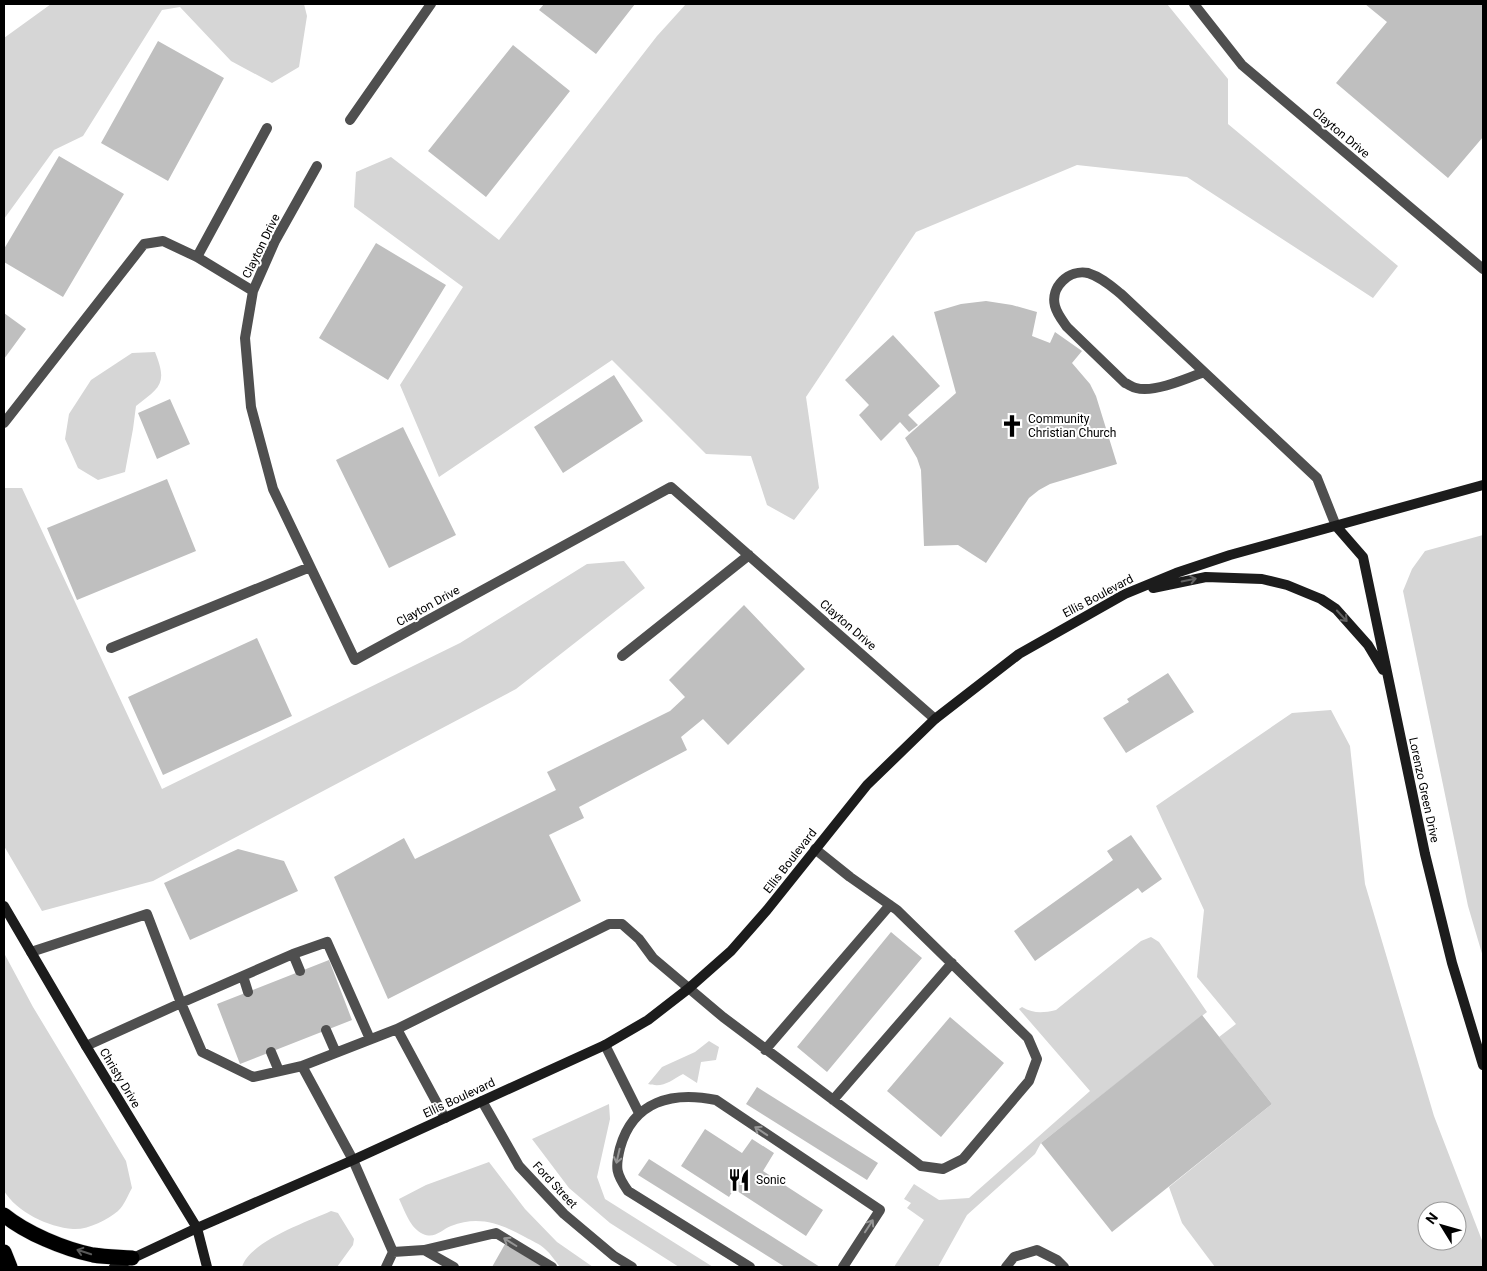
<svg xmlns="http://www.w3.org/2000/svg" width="1487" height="1271" font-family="Roboto,sans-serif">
<rect width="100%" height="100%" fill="#fff"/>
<!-- green -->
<path fill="#d6d6d6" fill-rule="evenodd" d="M51 4H304L307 16 299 67 272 83 231 61 180 7 162 10 83 136 54 150 4 219V38Z
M686 4H1167L1228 79V124L1398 266 1373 298 1187 177 1077 165 916 232 806 397 819 488 794 520 767 505 751 456 706 454 612 360 439 477 400 385 463 287 354 207 356 172 391 157 499 240 657 36Z
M155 352C168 384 160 387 136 406L133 429 125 472 98 480 78 468 65 439 69 414 91 380 132 353Z
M4 488H22L162 789 460 643 587 564 624 561 645 588 516 689 153 881 42 911 4 846Z
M1483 535V957L1468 906 1403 591 1412 569 1425 551Z
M1331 710 1350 746 1365 884 1434 1116 1483 1243V1267H1215L1182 1223 1169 1187 1272 1104 1219 1037 1236 1024 1197 977 1204 910 1156 806 1292 713ZM1427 1211H1457V1241H1427Z
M1151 937 1159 942 1207 1012 1041 1143 1035 1154 967 1215 938 1267H894L924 1220 907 1208 911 1203 904 1199 914 1184 939 1200 969 1198 1090 1091 1019 1009 1022 1007C1034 1014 1043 1013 1056 1010L1141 941Z
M4 953 33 1007 126 1161 132 1188C128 1195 124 1206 118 1211 107 1220 88 1230 73 1229 48 1227 17 1212 4 1191Z
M709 1041 719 1047 716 1060 701 1062 697 1083 683 1074C670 1081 664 1088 648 1084L662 1067 695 1052Z
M609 1104 610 1119 597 1177 605 1199 713 1267H679L610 1223 569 1188 532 1139Z
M489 1162 525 1209 557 1242 593 1267H560C555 1261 551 1254 545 1249 540 1244 532 1241 525 1237 501 1224 479 1215 451 1226 441 1230 435 1239 423 1234 410 1228 405 1211 399 1199L426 1185Z
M331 1211 338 1213 354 1239 353 1245 337 1267H242C250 1241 307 1222 331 1211Z"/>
<!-- building -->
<path fill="#bfbfbf" d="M544 4H635L596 54 539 10Z
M1365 4H1483V137L1448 178 1336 83 1387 22Z
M158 41 224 78 168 181 101 143Z
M513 45 570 91 486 197 428 151Z
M59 156 124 194 63 297 4 262V249Z
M376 243 446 285 388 380 319 338Z
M986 301 1012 305 1037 312 1032 336 1050 343 1055 332 1082 351 1072 363 1090 384 1096 396 1117 464 1050 484 1039 490 1029 498 986 563 958 545 924 546 921 470 917 458 905 438 956 393 934 312 961 304Z
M4 313 26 329 4 359Z
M893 335 940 386 908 415 918 425 909 432 900 422 881 441 859 415 869 405 845 380Z
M614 375 643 421 563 473 534 427Z
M170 399 190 444 157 459 138 413Z
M403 427 456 535 389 568 336 460Z
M167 479 196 551 77 600 47 528Z
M744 605 805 669 728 745 703 719 681 737 687 750 579 807 584 818 549 835 581 901 388 999 334 877 404 838 415 859 556 790 547 772 670 711 685 697 669 680Z
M257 638 292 716 163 775 128 697Z
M1168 673 1194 712 1126 753 1103 718 1129 702 1127 699Z
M1131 835 1162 879 1142 893 1138 888 1035 961 1014 931 1113 860 1107 851Z
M238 849 284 861 298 891 190 940 164 883Z
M891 932 922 958 827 1072 797 1047Z
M329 960 352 1020 240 1064 217 1004Z
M1202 1015 1272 1104 1112 1232 1041 1143Z
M950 1017 1004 1063 941 1137 887 1091Z
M757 1087 878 1163 867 1180 746 1104Z
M705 1129 742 1153 752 1139 774 1153 763 1171 823 1210 806 1236 734 1189 729 1197 681 1166Z
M649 1159 820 1267H785L638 1175Z
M505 1244 543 1267H492Z"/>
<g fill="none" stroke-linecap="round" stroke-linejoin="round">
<defs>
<path id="highway" d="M4 1215C26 1233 64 1249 93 1255 106 1257 119 1257 132 1258
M4 1252 10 1267"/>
</defs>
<!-- highway casing -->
<use href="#highway" stroke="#dbdbdb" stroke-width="16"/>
<!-- lane -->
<path stroke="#4f4f4f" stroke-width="10" d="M1194 4 1242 65 1483 269
M350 120 431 4
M317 166 275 241 253 291 245 338 251 407 273 489 355 660 671 487 935 719
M197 257 267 128
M1204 372C1186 379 1154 393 1136 388 1132 387 1128 384 1125 383L1067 327C1062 320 1057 314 1055 306 1050 287 1069 269 1088 273 1101 277 1111 286 1121 294L1317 478 1336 526
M4 423 144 244 163 241 197 257 253 291
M111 648 310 567
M622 656 749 555
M31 952 147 914 181 1003 293 954 327 942 370 1039
M293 954 300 971
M243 976 248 992
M326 1030 336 1053
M605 1045 639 1113
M86 1046 181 1003 202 1052 253 1077 302 1066
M765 1050 890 905
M271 1052 279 1071
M833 1100 952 963
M445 1118 397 1029 609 924H622L639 939 653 958 723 1017 921 1166 943 1169 963 1159 1029 1081 1037 1059 1028 1038 897 910 850 877 815 849
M424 1250 496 1233 552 1267
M393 1252 424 1250 454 1267
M386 1267 393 1252 353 1160 302 1066 397 1029
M750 1267 628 1191C616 1174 615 1168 620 1148 633 1101 672 1091 716 1100L880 1210 843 1267
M1006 1267 1014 1257 1037 1250 1057 1260 1064 1267"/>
<!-- street -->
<path stroke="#4f4f4f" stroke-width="10" d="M482 1101 519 1166 564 1214 614 1256 632 1267"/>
<!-- secondary -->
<path stroke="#1c1c1c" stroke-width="10" d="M1336 526 1363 557 1425 854 1452 963 1483 1065
M1153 588 1206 577 1262 579 1287 585 1321 599 1336 609 1368 645 1383 670
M4 906 86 1046 197 1228 207 1267
M114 1267 197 1228 353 1160 605 1045 648 1020 688 989 731 951 767 910 867 785 935 719 1019 654 1125 594 1176 573 1230 555 1483 485"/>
<!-- highway -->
<use href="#highway" stroke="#000" stroke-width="15"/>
</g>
<!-- one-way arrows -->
<defs><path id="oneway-shaft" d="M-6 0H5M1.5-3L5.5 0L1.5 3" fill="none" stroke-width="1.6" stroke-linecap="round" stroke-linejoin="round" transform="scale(1.25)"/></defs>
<g stroke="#606060">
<use href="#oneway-shaft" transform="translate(1189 580) rotate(-12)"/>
<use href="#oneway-shaft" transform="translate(1342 616) rotate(47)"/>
</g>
<g stroke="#959595">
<use href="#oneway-shaft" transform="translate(761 1131) rotate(-146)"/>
<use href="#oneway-shaft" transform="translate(618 1156) rotate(103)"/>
<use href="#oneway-shaft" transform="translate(869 1226) rotate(-57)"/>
<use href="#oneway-shaft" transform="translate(510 1242) rotate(-148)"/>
</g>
<use stroke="#595959" href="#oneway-shaft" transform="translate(84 1252) rotate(-162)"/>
<!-- icons -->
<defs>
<symbol id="church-bare" viewBox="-9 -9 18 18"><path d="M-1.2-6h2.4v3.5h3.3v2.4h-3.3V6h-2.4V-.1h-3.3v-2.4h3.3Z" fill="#000" stroke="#fff" stroke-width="2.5" paint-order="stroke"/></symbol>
<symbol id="restaurant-bare" viewBox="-9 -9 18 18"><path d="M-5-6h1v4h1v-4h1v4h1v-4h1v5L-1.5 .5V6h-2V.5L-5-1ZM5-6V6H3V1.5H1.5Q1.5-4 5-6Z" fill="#000" stroke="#fff" stroke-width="2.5" paint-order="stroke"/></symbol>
</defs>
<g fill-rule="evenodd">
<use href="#church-bare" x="996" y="410" width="32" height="32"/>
<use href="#restaurant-bare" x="723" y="1164" width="32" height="32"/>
</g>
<g text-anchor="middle" stroke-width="4" stroke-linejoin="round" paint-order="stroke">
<!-- street labels -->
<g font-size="12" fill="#000" stroke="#fff">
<text transform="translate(1341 133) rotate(40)" y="4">Clayton Drive</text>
<text transform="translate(261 246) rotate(-64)" y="4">Clayton Drive</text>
<text transform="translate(1098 596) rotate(-28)" y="4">Ellis Boulevard</text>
<text transform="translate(428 606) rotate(-29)" y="4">Clayton Drive</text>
<text transform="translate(848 625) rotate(41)" y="4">Clayton Drive</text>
<text transform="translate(1424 790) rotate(78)" y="4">Lorenzo Green Drive</text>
<text transform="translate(790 861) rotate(-52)" y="4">Ellis Boulevard</text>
<text transform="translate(120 1078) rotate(59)" y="4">Christy Drive</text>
<text transform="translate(459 1098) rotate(-25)" y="4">Ellis Boulevard</text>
<text transform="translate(555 1185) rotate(47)" y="4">Ford Street</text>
</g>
<!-- poi labels -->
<g font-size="12" fill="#000" stroke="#fff" text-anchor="start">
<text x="1028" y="423">Community<tspan x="1028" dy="14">Christian Church</tspan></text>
<text x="756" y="1184">Sonic</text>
</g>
</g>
<!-- border -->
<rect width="1487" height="1271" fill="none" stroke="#000000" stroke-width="10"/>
<!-- north arrow -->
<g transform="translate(1442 1226) rotate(307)"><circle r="24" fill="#ffffff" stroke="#999999"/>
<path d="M0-4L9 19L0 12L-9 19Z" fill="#000000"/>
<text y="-8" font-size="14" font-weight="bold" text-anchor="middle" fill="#000000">N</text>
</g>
</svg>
